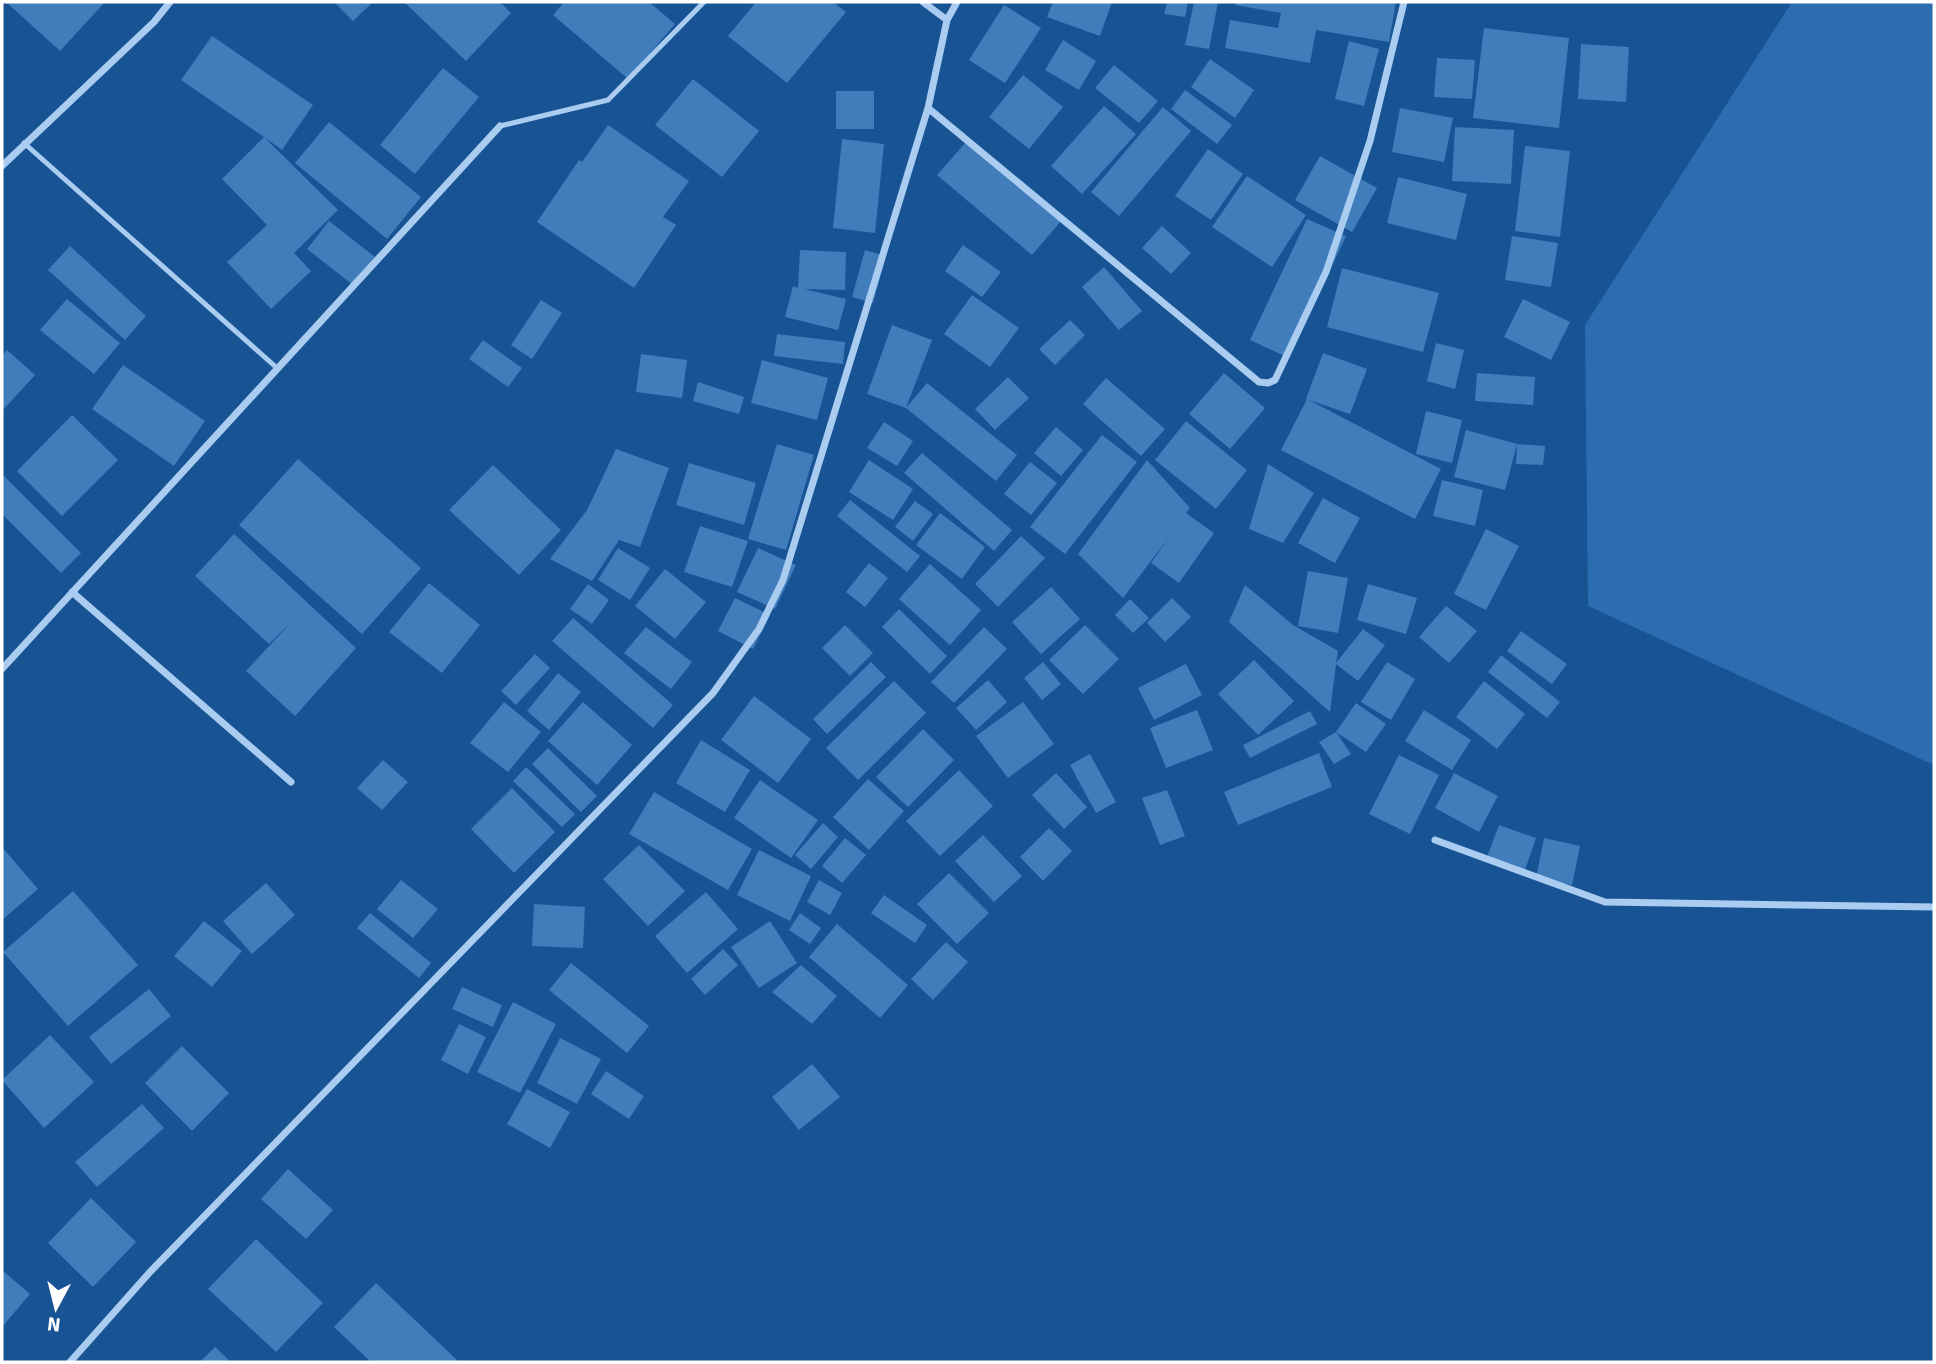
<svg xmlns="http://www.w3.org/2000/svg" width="1936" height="1364" font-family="Signika,sans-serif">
<rect width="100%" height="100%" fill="#185393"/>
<!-- green -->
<path fill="#2c6db2" d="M1792 2H1934V765L1588 606 1585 325Z"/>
<!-- building -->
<path fill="#417cbb" d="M6 2H105L60 51Z
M334 2H373L353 21Z
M404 2H500L511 13 466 61Z
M564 2H649L675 24 628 79 553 15Z
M756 2H833L846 12 787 83 728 36Z
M1053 2H1112L1100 36 1047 17Z
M1167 2H1188L1185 17 1164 14Z
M1194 2H1218L1209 49 1185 45Z
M1236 2H1396L1389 42 1316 30 1310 63 1225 48 1230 20 1278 28 1281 13 1235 5Z
M1004 5 1041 28 1005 83 969 60Z
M1484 28 1569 38 1559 128 1473 118Z
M212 36 313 105 282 150 264 137 338 210 294 253 311 271 271 309 227 262 267 225 222 179 264 137 181 80Z
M1063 40 1096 61 1079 90 1045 70Z
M1349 41 1379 49 1364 106 1335 99Z
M1581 44 1629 47 1626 102 1578 99Z
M1437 58 1475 60 1472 99 1434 97Z
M1210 59 1254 90 1235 118 1191 87Z
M1114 65 1158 101 1139 123 1095 88Z
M443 68 479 97 415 174 380 145Z
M1023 75 1063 107 1029 149 989 117Z
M693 79 759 131 722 177 655 125Z
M1185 90 1232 125 1217 144 1171 109Z
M836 91H874V129H836Z
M1104 106 1136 134 1082 194 1051 166Z
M1163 107 1191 131 1119 216 1091 192Z
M1400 108 1453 118 1444 162 1392 152Z
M329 122 421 197 387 239 295 163Z
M608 125 689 181 663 217 676 225 634 288 537 222 579 160 582 162Z
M1455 127 1514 130 1511 184 1452 181Z
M842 139 884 144 875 233 833 228Z
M967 141 1062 220 1032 255 937 175Z
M1525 146 1570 151 1560 237 1515 231Z
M1208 149 1243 174 1211 220 1175 196Z
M1320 156 1377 188 1352 232 1295 200Z
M1247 176 1306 215 1272 267 1212 227Z
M1398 177 1467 194 1456 240 1387 223Z
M1307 219 1346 236 1289 358 1250 340Z
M329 221 375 257 353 285 307 249Z
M1162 226 1191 253 1171 274 1142 248Z
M1512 236 1558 243 1551 287 1505 280Z
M963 245 1001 272 982 297 945 271Z
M70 246 146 316 125 340 48 270Z
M800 250 846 252 845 290 804 289 846 299 838 330 785 317 793 286 798 288Z
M865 250 886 256 873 303 852 297Z
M1104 267 1142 311 1119 330 1082 287Z
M1342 268 1439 293 1423 352 1327 327Z
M972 295 1019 328 990 367 944 334Z
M67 299 120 343 94 374 40 330Z
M1523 299 1570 322 1551 360 1504 337Z
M541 300 562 313 532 359 511 345Z
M1070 320 1085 335 1055 365 1039 349Z
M892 325 932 340 906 408 927 383 1017 455 996 481 906 408 867 394Z
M777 334 845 342 843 364 774 356Z
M483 340 522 368 508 387 469 359Z
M1436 343 1464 350 1455 389 1427 381Z
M7 350 35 375 2 411V356Z
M1323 353 1367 369 1350 414 1306 399Z
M641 354 687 360 682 398 636 392Z
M762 360 828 378 817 420 751 403Z
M123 365 205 421 174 466 92 409Z
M1224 373 1265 408 1230 449 1189 414Z
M1477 373 1535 377 1533 405 1475 401Z
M1008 377 1029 398 995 430 975 409Z
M1106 378 1165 429 1141 456 1083 404Z
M698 382 744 397 739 414 693 401Z
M1307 399 1441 469 1415 519 1281 450Z
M1426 411 1462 420 1452 463 1416 454Z
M72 415 118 460 62 516 17 471Z
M1186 421 1247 470 1216 509 1155 460Z
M884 422 913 441 897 466 867 448Z
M1056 427 1083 450 1061 476 1034 453Z
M1466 430 1517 444 1505 490 1454 477Z
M1102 435 1137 462 1065 554 1030 527Z
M777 444 814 455 786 550 748 539Z
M1517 444 1545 446 1543 465 1516 464Z
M616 449 669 468 640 547 619 540 592 581 550 559 587 510Z
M922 453 1012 530 994 551 904 473Z
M298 459 421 568 362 634 239 525Z
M869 460 913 489 893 520 849 492Z
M1147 460 1190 508 1186 513 1214 533 1179 583 1151 563 1169 537 1123 598 1078 554Z
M1030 462 1057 483 1031 515 1004 494Z
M689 463 756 483 744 525 676 505Z
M1268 464 1314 493 1283 543 1249 529Z
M493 465 561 530 519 575 449 510Z
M2 474 81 553 61 573 2 514Z
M1442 480 1483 490 1475 526 1433 516Z
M1323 498 1360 518 1335 563 1298 543Z
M850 500 920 556 907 572 837 516Z
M915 501 933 514 913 541 895 527Z
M940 513 985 547 962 579 916 545Z
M700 526 748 541 732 587 684 572Z
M1486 529 1519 546 1486 610 1454 594Z
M234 534 356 648 295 716 246 671 294 619 269 644 195 576Z
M1021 536 1045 558 998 607 975 584Z
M618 548 650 568 630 600 598 580Z
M758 548 796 565 775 609 737 592Z
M869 563 888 578 865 607 846 592Z
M930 564 981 610 950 645 899 599Z
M665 569 706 602 675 639 635 606Z
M1308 571 1348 578 1338 633 1298 626Z
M429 583 480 625 442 673 389 632Z
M588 584 609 600 592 624 570 609Z
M1368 584 1417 598 1406 634 1357 620Z
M1245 585 1293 625 1338 651 1336 663 1363 629 1385 645 1358 681 1336 664 1330 712 1229 622Z
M1051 587 1080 619 1041 654 1012 622Z
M735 598 770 615 753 649 718 631Z
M1172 598 1191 617 1165 642 1147 623Z
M1130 599 1149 618 1133 633 1115 615Z
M1446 606 1477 631 1449 663 1419 637Z
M899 609 947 656 930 674 882 627Z
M573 618 673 705 653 728 552 641Z
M845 625 873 653 850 676 822 648Z
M1085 625 1119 659 1083 694 1049 660Z
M646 627 692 662 671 689 624 653Z
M984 627 1007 649 954 703 931 682Z
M1521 631 1567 664 1552 684 1507 651Z
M535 654 550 668 516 705 501 691Z
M1501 655 1560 702 1547 718 1488 672Z
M1254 660 1294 701 1258 735 1218 694Z
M871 662 886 677 827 734 813 719Z
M1043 662 1061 684 1042 700 1024 678Z
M1387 662 1415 679 1391 720 1361 702Z
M1186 664 1202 695 1154 720 1138 688Z
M558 673 581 692 549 730 527 711Z
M988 680 1007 702 976 730 956 708Z
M894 681 926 713 858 780 826 748Z
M1484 681 1525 714 1497 749 1456 717Z
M754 696 811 739 778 783 721 740Z
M504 702 541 732 508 772 470 743Z
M583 702 632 745 597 785 548 741Z
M1023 702 1054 744 1008 778 976 736Z
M1356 703 1386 724 1366 752 1336 732 1351 754 1334 764 1319 742 1336 732Z
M1197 710 1213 750 1166 768 1150 728Z
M1424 710 1471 740 1452 770 1405 741Z
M1310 711 1317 724 1250 758 1243 745Z
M923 729 954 760 908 807 876 777Z
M701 740 750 770 725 812 676 783Z
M548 748 597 796 581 812 532 764Z
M1319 753 1332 787 1238 825 1224 792Z
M1090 754 1116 802 1096 813 1070 765Z
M1399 755 1439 775 1410 834 1369 814Z
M383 760 408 782 382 810 357 788Z
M526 767 575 814 562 827 513 781Z
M959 770 993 806 940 856 906 821Z
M1056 773 1087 807 1064 829 1032 795Z
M1454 773 1498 796 1479 832 1435 808Z
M868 779 904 811 869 850 833 817Z
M760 780 818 820 791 858 734 818Z
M512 788 555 832 514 873 471 829Z
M1167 790 1185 836 1160 845 1142 798Z
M654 792 752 849 728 890 629 834Z
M823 823 838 837 811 869 795 855Z
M1499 825 1536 838 1525 870 1487 857Z
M1049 828 1072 851 1043 881 1020 857Z
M983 835 1022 876 994 902 955 861Z
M845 838 866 855 842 883 822 866Z
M1544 838 1580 846 1572 885 1536 878Z
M639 845 685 891 648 926 603 879Z
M2 847 38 889 2 920Z
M759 850 811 876 790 921 737 895Z
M949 873 989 913 957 944 917 904Z
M401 880 438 909 413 938 377 909Z
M819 880 842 893 830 915 807 902Z
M266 883 295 915 252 954 223 921Z
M73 891 138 965 68 1026 3 952Z
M706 892 738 929 687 973 655 936Z
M884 895 927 925 915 943 871 913Z
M534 904 585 907 583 948 532 946Z
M370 913 431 963 419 978 357 928Z
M800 913 821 928 810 944 789 930Z
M204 921 242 951 212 987 174 956Z
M770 921 797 963 759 988 731 947Z
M837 924 908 985 880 1018 809 957Z
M946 942 968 962 933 1000 911 979Z
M723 949 738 965 705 995 691 979Z
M571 963 649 1026 627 1053 549 990Z
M801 965 837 996 812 1024 772 992Z
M462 987 502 1005 493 1027 452 1009Z
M149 989 171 1016 111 1064 89 1037Z
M513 1002 556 1024 520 1093 477 1072Z
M459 1024 486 1037 468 1074 441 1060Z
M50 1035 94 1082 44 1128 2 1080Z
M560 1038 601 1059 577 1104 537 1083Z
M182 1046 229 1093 192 1131 145 1083Z
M812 1064 840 1097 799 1130 772 1097Z
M606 1071 644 1096 629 1119 591 1094Z
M527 1089 570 1112 550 1148 507 1124Z
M142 1104 164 1128 97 1187 75 1162Z
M288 1169 333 1210 306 1239 261 1199Z
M91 1198 136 1242 93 1287 48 1243Z
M256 1239 323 1303 276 1352 208 1289Z
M2 1270 30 1294 2 1327Z
M376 1283 459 1362H371L334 1327Z
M215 1347 231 1362H200Z"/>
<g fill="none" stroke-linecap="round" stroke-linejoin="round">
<!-- lane -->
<path stroke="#a9ccf0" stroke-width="5" d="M500 126 608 100 704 2
M24 143 277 368"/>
<!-- street -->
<path stroke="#a9ccf0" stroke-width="7" d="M923 2 947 20
M928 108 1259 382 1268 383 1275 380 1326 272 1370 141 1404 2
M2 166 154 22 170 2
M72 592 291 782
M2 669 500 126
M1435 840 1605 902 1934 907
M70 1362 150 1272 713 693 759 629 783 580 928 108 947 20 957 2"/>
</g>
<!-- border -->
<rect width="1936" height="1364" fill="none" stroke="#ffffff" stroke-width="7"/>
<!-- north arrow -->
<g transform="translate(56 1308) rotate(187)" stroke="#185393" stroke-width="5" paint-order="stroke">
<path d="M0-5L12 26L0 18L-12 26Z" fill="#ffffff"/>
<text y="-10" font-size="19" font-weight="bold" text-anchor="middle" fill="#ffffff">N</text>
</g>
</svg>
